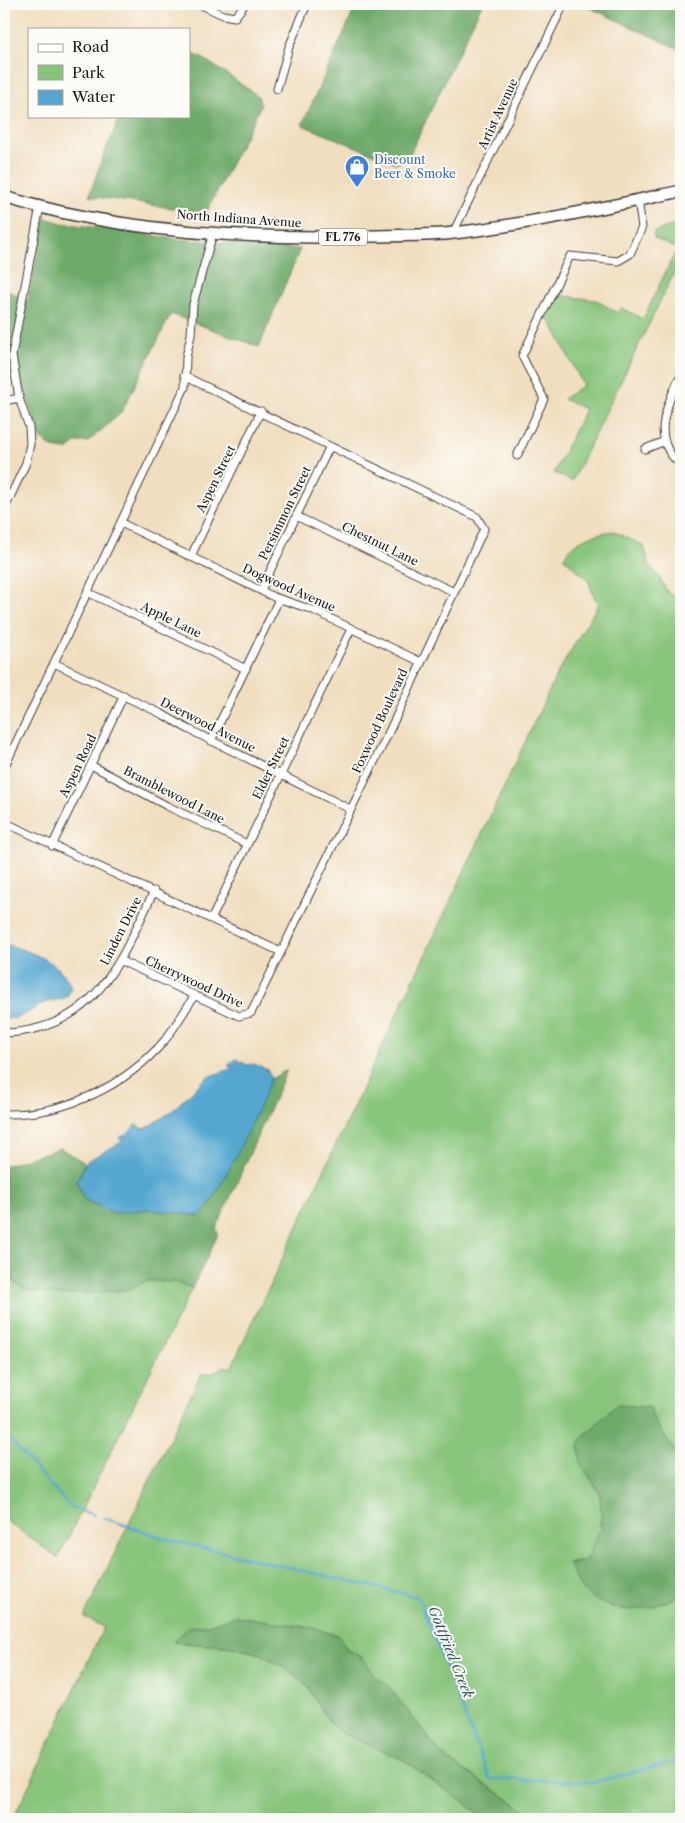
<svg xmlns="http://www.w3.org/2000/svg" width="685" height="1823" font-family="'Libre Caslon Text',serif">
<rect width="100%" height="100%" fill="#fdfcf7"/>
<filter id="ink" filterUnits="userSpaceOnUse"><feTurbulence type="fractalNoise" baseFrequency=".02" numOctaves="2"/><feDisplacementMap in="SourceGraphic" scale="10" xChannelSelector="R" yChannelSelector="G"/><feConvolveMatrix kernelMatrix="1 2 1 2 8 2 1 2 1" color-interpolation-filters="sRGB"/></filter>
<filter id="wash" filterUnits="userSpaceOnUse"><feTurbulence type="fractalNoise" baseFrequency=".0096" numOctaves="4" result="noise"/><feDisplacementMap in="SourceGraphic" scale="20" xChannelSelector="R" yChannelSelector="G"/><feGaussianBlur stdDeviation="1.12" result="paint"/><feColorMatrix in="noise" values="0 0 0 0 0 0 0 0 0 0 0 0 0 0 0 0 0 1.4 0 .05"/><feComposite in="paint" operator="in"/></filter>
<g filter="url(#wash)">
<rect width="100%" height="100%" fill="#f0debf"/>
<!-- green -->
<path fill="#88c57b" stroke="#52704c" d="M671 226H681V259L572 481 554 473 585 409 563 399 583 385 551 322 546 319 557 295 596 300 618 313 621 308 643 319 677 249 654 238V232Z
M613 531 644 546 649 564 659 577 668 593 681 600V1480L677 1454 653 1419 650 1407 593 1484C612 1507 596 1538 585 1561L569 1563 673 1599 681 1594V1819H539L450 1761 438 1750 388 1686 377 1678 362 1657 347 1650 339 1636 317 1629 236 1616 208 1625 189 1627 174 1642 233 1647 260 1654 284 1667 307 1686 326 1717 341 1733 404 1760 487 1819H13L104 1627 84 1617 201 1374 212 1373 226 1366 231 1368 557 674 599 603 595 599 588 580 564 558C572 539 595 534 613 531Z
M4 1275 26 1290H127L147 1281 175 1282 192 1288 58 1558 4 1519Z"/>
<!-- forest -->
<path fill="#6eaa6b" stroke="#456344" d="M357 4H482L407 160 396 163 302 125Z
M582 4H681V50Z
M189 52 204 59 234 79 258 96 261 105 206 213 89 196 105 151 121 116H189Z
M45 218 62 223 177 239 300 249 259 347 171 314 121 413 88 442H77L67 450C53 449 46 446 39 434L15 362 4 357V289L28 301Z
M287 1070 216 1229 218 1233 215 1241 192 1288 175 1282 147 1281 127 1290 58 1295 26 1290 4 1275V1166L60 1148 85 1163 77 1182 80 1190 113 1213 147 1209 194 1215 208 1209 271 1079Z
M616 1405 650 1407 653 1419 677 1454 681 1480V1594C651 1612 615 1618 586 1593 578 1586 573 1572 568 1563L573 1564 585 1561 601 1528V1515L600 1492 581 1465 579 1445 582 1438Z
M236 1616 317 1629 339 1636 347 1650 362 1657 377 1678 388 1686 438 1750 450 1761 539 1819H487L404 1760 341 1733 326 1717 307 1686 284 1667 260 1654 233 1647 173 1642 189 1627 208 1625Z"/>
<!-- water -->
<path fill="#55a7d0" stroke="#386276" d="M4 944C29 951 63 961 71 988L67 997C58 1001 48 1000 40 1005 28 1013 19 1019 4 1019Z
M236 1059 247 1065 254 1064 268 1070 271 1079C263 1100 214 1208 199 1216L147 1209 113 1213 84 1199 77 1182 87 1161 120 1143 122 1141 119 1138 129 1133 136 1124 143 1129 147 1128 172 1111 207 1077 231 1069 232 1066 229 1067V1064Z"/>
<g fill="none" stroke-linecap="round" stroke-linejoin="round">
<!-- stream -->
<path stroke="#55a7d0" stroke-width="2.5" d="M4 1433 70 1507 94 1515
M104 1518 169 1540 418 1597 490 1779 594 1782 681 1760"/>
</g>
</g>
<g filter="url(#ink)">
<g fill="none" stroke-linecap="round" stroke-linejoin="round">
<defs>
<path id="minor" d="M199 4 223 15 235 17 245 4
M277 89 289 47 307 4
M453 233 564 4
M681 375C667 405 649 439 681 465
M4 401 19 398
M645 449 665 441
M517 456 544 399 522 356 570 256 618 261 630 254 642 227 638 200
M4 510 26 463 30 444 29 427 19 398 12 355 40 206
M296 516 454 592
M121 523 274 597 313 610 421 662
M191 556 261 411
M261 590 330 446
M87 592 246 669
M54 663 162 714 188 729 350 809
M211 741 279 599
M91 765 167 806 247 844
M4 768 185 387 186 357 191 335 193 304 213 233
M4 822 281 952
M52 846 124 695
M212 918 351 629
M121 961 239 1016 251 1013 387 736 484 529 477 517 184 376
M4 1033C96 1030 120 962 154 891
M4 1114C65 1115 126 1086 165 1040 176 1026 185 1010 195 995"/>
<path id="primary" d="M4 197C121 233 253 240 375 236 401 235 428 236 454 233 531 224 606 207 681 191"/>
</defs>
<!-- minor casing -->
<use href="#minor" stroke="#3c3934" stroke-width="9"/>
<!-- primary casing -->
<use href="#primary" stroke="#3c3934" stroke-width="14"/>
<!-- minor -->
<use href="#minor" stroke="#fff" stroke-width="7"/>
<!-- primary -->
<use href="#primary" stroke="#fff" stroke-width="11"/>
</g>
</g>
<!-- icons -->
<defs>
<symbol id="shop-pin" viewBox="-11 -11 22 30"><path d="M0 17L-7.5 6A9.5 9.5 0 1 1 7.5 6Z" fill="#3f7fe0" stroke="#fdfcf7"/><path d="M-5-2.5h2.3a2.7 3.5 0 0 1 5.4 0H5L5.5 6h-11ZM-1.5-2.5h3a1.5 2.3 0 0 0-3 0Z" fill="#fff"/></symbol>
</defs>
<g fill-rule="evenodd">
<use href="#shop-pin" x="343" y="153" width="28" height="38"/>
</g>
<g text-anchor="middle" stroke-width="4" stroke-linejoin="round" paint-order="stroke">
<!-- shield labels -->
<rect fill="#fdfcf7" stroke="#605f5e" stroke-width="1" x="319" y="228.5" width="48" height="17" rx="4"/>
<g font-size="11" font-weight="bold" fill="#1c1c1c">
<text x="343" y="241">FL 776</text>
</g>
<!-- street labels -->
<g font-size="12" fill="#1c1c1c" stroke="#fdfcf7">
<text transform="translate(498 114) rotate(-65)" y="4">Artist Avenue</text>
<text transform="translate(239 219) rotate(4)" y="4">North Indiana Avenue</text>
<text transform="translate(216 479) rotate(-64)" y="4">Aspen Street</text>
<text transform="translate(285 513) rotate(-64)" y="4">Persimmon Street</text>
<text transform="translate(380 544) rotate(26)" y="4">Chestnut Lane</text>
<text transform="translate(289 588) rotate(24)" y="4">Dogwood Avenue</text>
<text transform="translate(171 620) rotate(26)" y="4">Apple Lane</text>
<text transform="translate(380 721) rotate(-65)" y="4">Foxwood Boulevard</text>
<text transform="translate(208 725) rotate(27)" y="4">Deerwood Avenue</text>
<text transform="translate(78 766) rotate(-64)" y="4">Aspen Road</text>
<text transform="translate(271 768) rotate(-64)" y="4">Elder Street</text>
<text transform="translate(174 795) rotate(27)" y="4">Bramblewood Lane</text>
<text transform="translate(121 931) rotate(-63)" y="4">Linden Drive</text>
<text transform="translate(194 982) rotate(25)" y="4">Cherrywood Drive</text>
</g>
<!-- shop labels -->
<g font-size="12" fill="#366cbe" stroke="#fdfcf7" text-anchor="start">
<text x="374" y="164">Discount<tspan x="374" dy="14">Beer &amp; Smoke</tspan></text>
</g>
<!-- water labels -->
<g font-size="14" font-style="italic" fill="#365b6d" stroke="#fdfcf7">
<text transform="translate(451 1652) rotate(68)" y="5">Gottfried Creek</text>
</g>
</g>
<!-- margin -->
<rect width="685" height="1823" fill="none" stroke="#fdfcf7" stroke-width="20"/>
<!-- legend -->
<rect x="28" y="28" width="162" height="90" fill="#fdfcf7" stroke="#a3a29f"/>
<rect x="38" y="44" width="25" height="8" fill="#ffffff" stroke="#a3a29f"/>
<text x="72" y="52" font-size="15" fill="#1c1c1c">Road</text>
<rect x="38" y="65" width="25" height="15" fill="#88c57b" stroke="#a3a29f"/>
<text x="72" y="78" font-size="15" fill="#1c1c1c">Park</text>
<rect x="38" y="90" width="25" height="15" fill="#55a7d0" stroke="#a3a29f"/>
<text x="72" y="102" font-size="15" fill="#1c1c1c">Water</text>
</svg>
